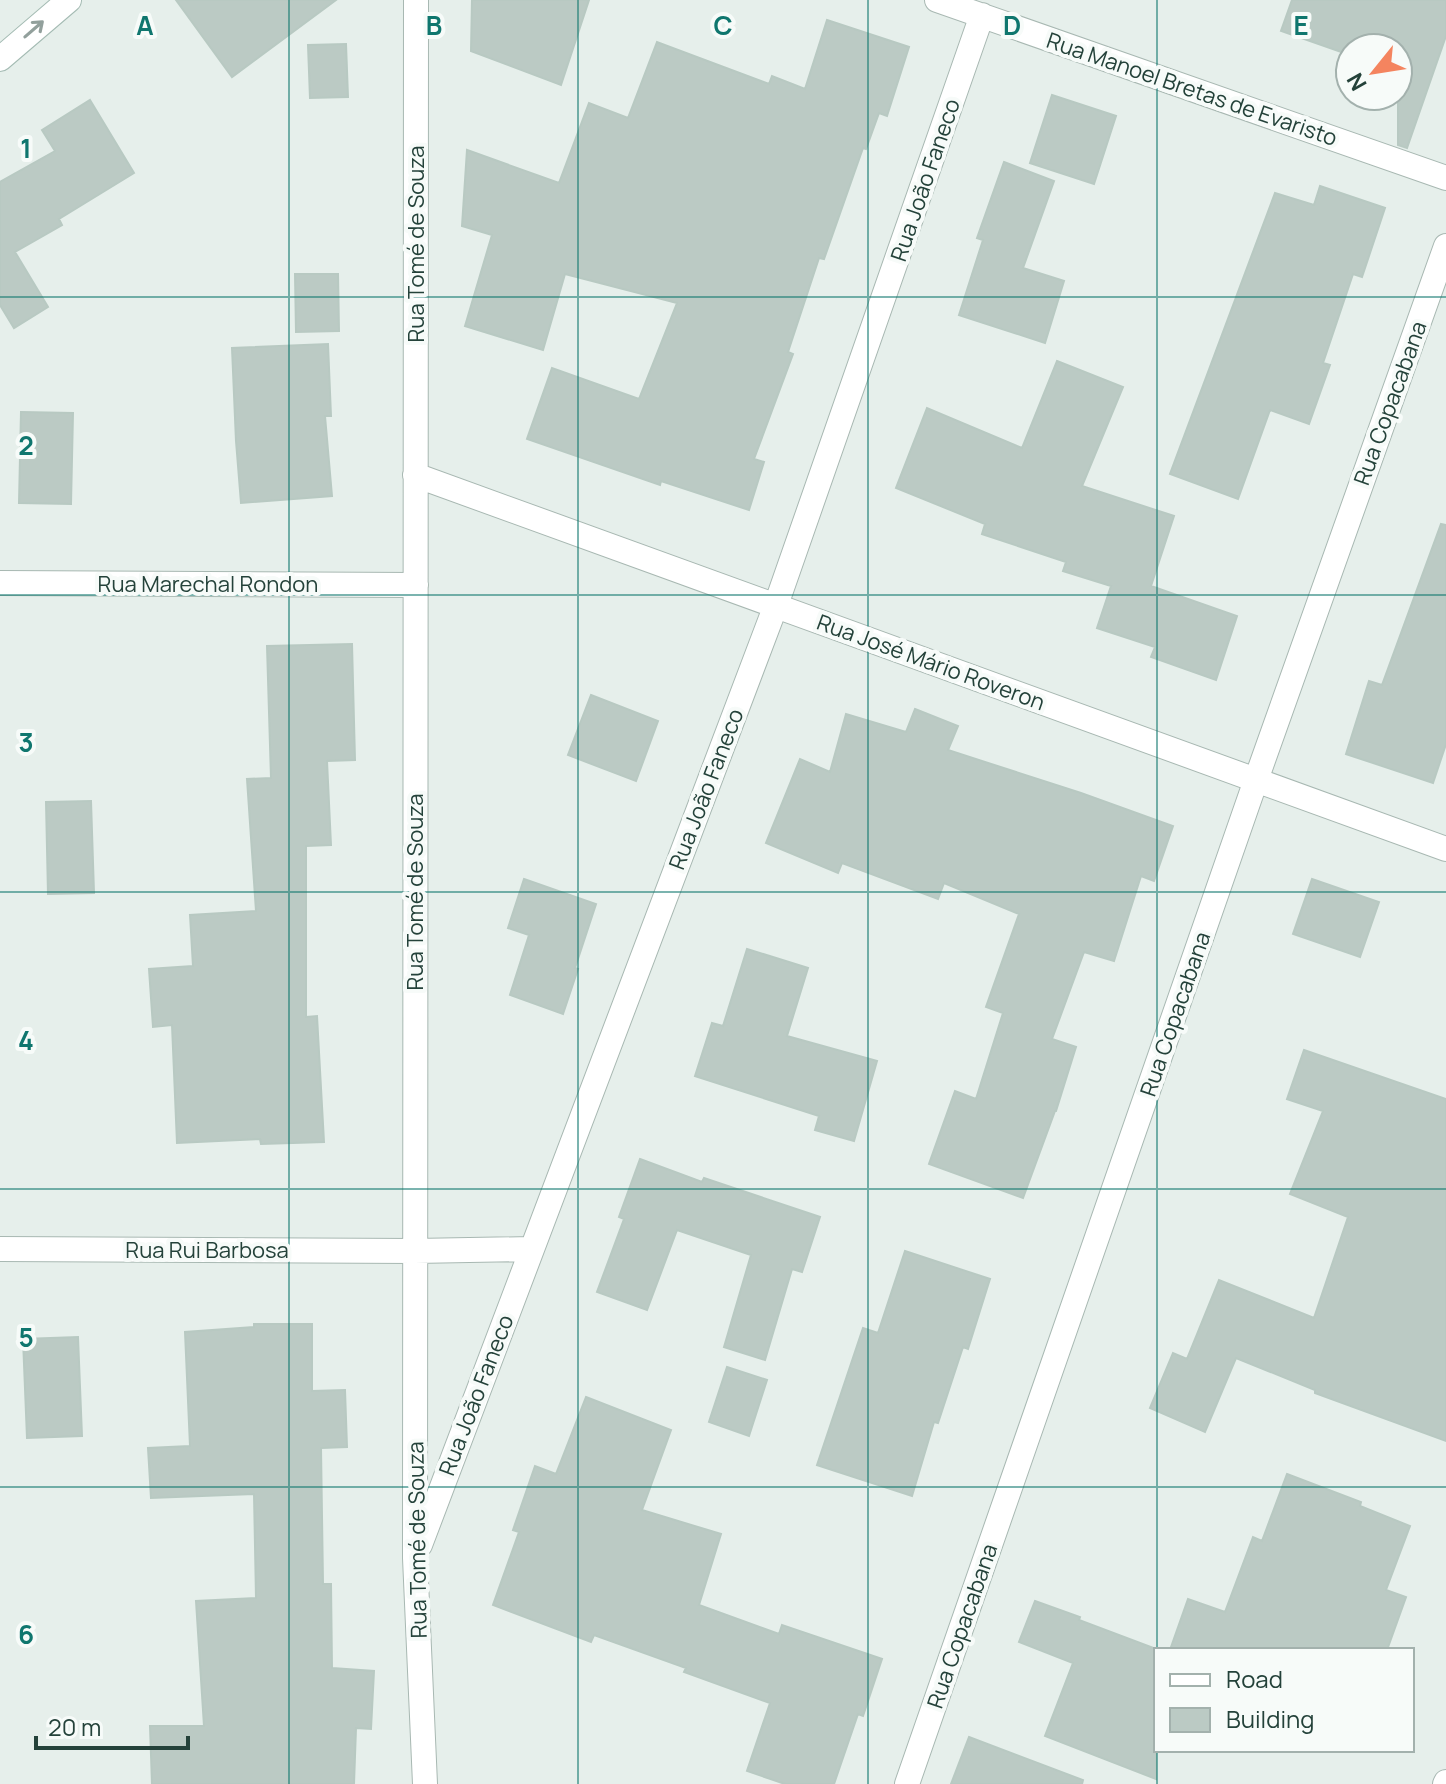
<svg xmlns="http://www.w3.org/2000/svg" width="1446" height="1784" font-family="Manrope,sans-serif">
<rect width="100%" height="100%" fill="#e6efeb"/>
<!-- building -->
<path fill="#bbcac4" stroke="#b8c9c2" stroke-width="2" d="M176 0H336L232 77Z
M472 0H589L561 85 471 51Z
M1292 0H1446V36L1407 148 1398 145V48H1350V55L1281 31Z
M827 20 909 47 887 116 879 113 866 149 863 148 824 259 819 258 788 352 793 354 754 459 764 462 749 510 661 481 660 485 527 439 552 368 639 399 677 303 565 274 543 350 465 326 492 235 462 226 467 150 559 183 589 103 628 118 657 42 769 84 772 76 805 89Z
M346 44 348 97 310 98 308 45Z
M1052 95 1116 116 1094 184 1030 163Z
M90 100 134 173 59 219 62 225 15 252 48 307 14 328 0 305V182L55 151 42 130Z
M1004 162 1054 181 1023 268 1064 281 1045 343 959 315 983 240 977 238Z
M1320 186 1385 208 1362 277 1353 274 1323 363 1330 365 1309 424 1270 410 1238 499 1170 474 1275 193 1314 205Z
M295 274H338L339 331 296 332Z
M328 344 331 416H325L332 496 241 503 236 441 232 348Z
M1057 361 1123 387 1082 486 1174 516 1151 586 1237 616 1216 680 1151 657 1155 647 1097 628 1111 586 1063 571 1066 562 982 534 985 524 896 488 927 408 1022 448Z
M21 412 73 413 71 504 19 503Z
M1441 524 1446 525V744L1433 783 1346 754 1369 681 1382 685Z
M352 644 355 760 327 761 331 845 306 846V1017L317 1016 324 1142 261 1144 260 1139 177 1143 172 1025 153 1027 149 969 193 966 190 915 256 911 247 779 271 778 267 646Z
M591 695 658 721 636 781 568 755Z
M915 709 958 726 948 750 1081 793 1173 826 1154 881 1141 876 1114 961 1084 952 1052 1039 1076 1047 1056 1111H1055L1023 1198 929 1164 955 1091 976 1099 1003 1013 986 1007 1019 914 944 883 938 899 842 863 838 873 766 843 800 759 830 772 846 714 906 732Z
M91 801 94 893 48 894 46 802Z
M524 879 596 904 575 968 578 969 563 1014 510 995 529 935 508 928Z
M1312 879 1379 902 1360 957 1293 934Z
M747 949 808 968 787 1036 877 1061 854 1141 815 1130 819 1116 695 1076 712 1023 723 1026Z
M1304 1050 1446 1099V1441L1315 1393V1390L1236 1358 1205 1432 1150 1408 1173 1353 1187 1359 1219 1280 1314 1318 1348 1217 1290 1194 1323 1111 1287 1099Z
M640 1159 702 1182 704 1178 820 1217 802 1272 792 1269 765 1360 724 1347 751 1255 677 1230 647 1310 597 1292 624 1219 619 1217Z
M905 1251 990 1279 968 1349 963 1347 938 1423 934 1422 912 1496 817 1465 863 1328 878 1333Z
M254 1324H312V1391L345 1390 347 1447 321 1448 323 1584H331L332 1668 374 1671 371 1729 356 1728 354 1784H152L150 1726H204L196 1601 256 1598 254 1494 151 1498 148 1448 190 1446 185 1332 254 1327Z
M78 1337 82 1436 27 1438 23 1339Z
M727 1367 767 1380 749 1436 709 1422Z
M586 1397 671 1430 642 1510 721 1534 699 1605 779 1634 782 1625 882 1659 863 1716 858 1714 834 1784H785L747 1771 770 1703 684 1672 686 1668 594 1635 591 1642 493 1605 519 1532 513 1530 535 1466 556 1474Z
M1287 1474 1361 1502 1360 1506 1410 1526 1386 1590 1406 1597 1387 1650H1170L1188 1599 1225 1612 1253 1537 1262 1541Z
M1035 1601 1080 1617 1079 1620 1156 1649V1779L1045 1736 1073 1663 1019 1642Z
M969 1737 1083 1780 1082 1784H951Z"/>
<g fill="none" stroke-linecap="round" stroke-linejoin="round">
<defs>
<path id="street" d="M416 0 415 1558 425 1784
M937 0 1446 178
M415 475 1446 849
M0 583 416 585
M0 1249 415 1251 531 1249
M420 1545 776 605 982 15
M907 1784 1256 780 1446 246
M1445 1784 1446 1782"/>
<path id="secondary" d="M0 59 69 0"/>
</defs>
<!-- street casing -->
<use href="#street" stroke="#a8b8b2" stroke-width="26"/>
<!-- secondary casing -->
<use href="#secondary" stroke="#a4bbb3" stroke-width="26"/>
<!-- street -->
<use href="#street" stroke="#fff" stroke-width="24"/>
<!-- secondary -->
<use href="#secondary" stroke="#fff" stroke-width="24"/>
</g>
<!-- one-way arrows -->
<defs><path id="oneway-shaft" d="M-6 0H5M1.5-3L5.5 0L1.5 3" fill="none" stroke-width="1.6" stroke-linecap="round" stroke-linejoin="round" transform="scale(2)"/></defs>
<use stroke="#92a09c" href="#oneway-shaft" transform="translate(34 29) rotate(-41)"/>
<!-- grid -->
<path fill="none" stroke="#0f766e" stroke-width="2" stroke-opacity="0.55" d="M289 0V1784M578 0V1784M868 0V1784M1157 0V1650M0 297H1446M0 595H1446M0 892H1446M0 1189H1446M0 1487H1446M1157 1750V1784"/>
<g text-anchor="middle" stroke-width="8" stroke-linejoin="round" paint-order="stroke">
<!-- street labels -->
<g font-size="22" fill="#24423a" stroke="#f7fbf9">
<text transform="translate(1192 89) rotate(19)" y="8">Rua Manoel Bretas de Evaristo</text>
<text transform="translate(925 180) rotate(-71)" y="8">Rua João Faneco</text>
<text transform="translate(416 244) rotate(-90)" y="8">Rua Tomé de Souza</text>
<text transform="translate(1390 403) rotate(-70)" y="8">Rua Copacabana</text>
<text x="208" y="592">Rua Marechal Rondon</text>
<text transform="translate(931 662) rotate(20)" y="8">Rua José Mário Roveron</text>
<text transform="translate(706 789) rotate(-69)" y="8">Rua João Faneco</text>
<text transform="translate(415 892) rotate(-90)" y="8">Rua Tomé de Souza</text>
<text transform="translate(1175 1014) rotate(-71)" y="8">Rua Copacabana</text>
<text x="207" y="1258">Rua Rui Barbosa</text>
<text transform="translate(476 1395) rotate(-69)" y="8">Rua João Faneco</text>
<text transform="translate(417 1540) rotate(-91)" y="8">Rua Tomé de Souza</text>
<text transform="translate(962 1626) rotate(-71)" y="8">Rua Copacabana</text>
</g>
</g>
<g font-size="26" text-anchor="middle" font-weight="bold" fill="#0f766e" stroke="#f7fbf9" stroke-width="8" stroke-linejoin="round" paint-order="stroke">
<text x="145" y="35">A</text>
<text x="434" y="35">B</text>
<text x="723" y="35">C</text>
<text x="1012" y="35">D</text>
<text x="1301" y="35">E</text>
<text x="26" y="158">1</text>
<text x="26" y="455">2</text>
<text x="26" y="752">3</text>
<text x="26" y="1050">4</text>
<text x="26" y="1347">5</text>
<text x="26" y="1644">6</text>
</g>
<!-- legend -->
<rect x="1154" y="1648" width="260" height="104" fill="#f7fbf9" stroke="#a3b1ad" stroke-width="2"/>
<rect x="1170" y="1674" width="40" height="12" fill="#ffffff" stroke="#a3b1ad" stroke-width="2"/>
<text x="1226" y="1688" font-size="24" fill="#24423a">Road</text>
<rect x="1170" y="1708" width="40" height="24" fill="#bbcac4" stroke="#a3b1ad" stroke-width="2"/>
<text x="1226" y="1728" font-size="24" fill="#24423a">Building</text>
<!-- north arrow -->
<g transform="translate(1374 72) rotate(240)"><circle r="38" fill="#f7fbf9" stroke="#a3b1ad" stroke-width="2"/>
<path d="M0-6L14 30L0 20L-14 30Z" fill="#f4845f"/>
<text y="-12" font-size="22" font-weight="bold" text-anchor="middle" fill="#24423a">N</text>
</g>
<!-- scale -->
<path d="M36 1736v12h152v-12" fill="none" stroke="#24423a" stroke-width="4"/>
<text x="48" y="1736" font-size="24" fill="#24423a" stroke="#f7fbf9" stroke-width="6" paint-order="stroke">20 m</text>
</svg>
